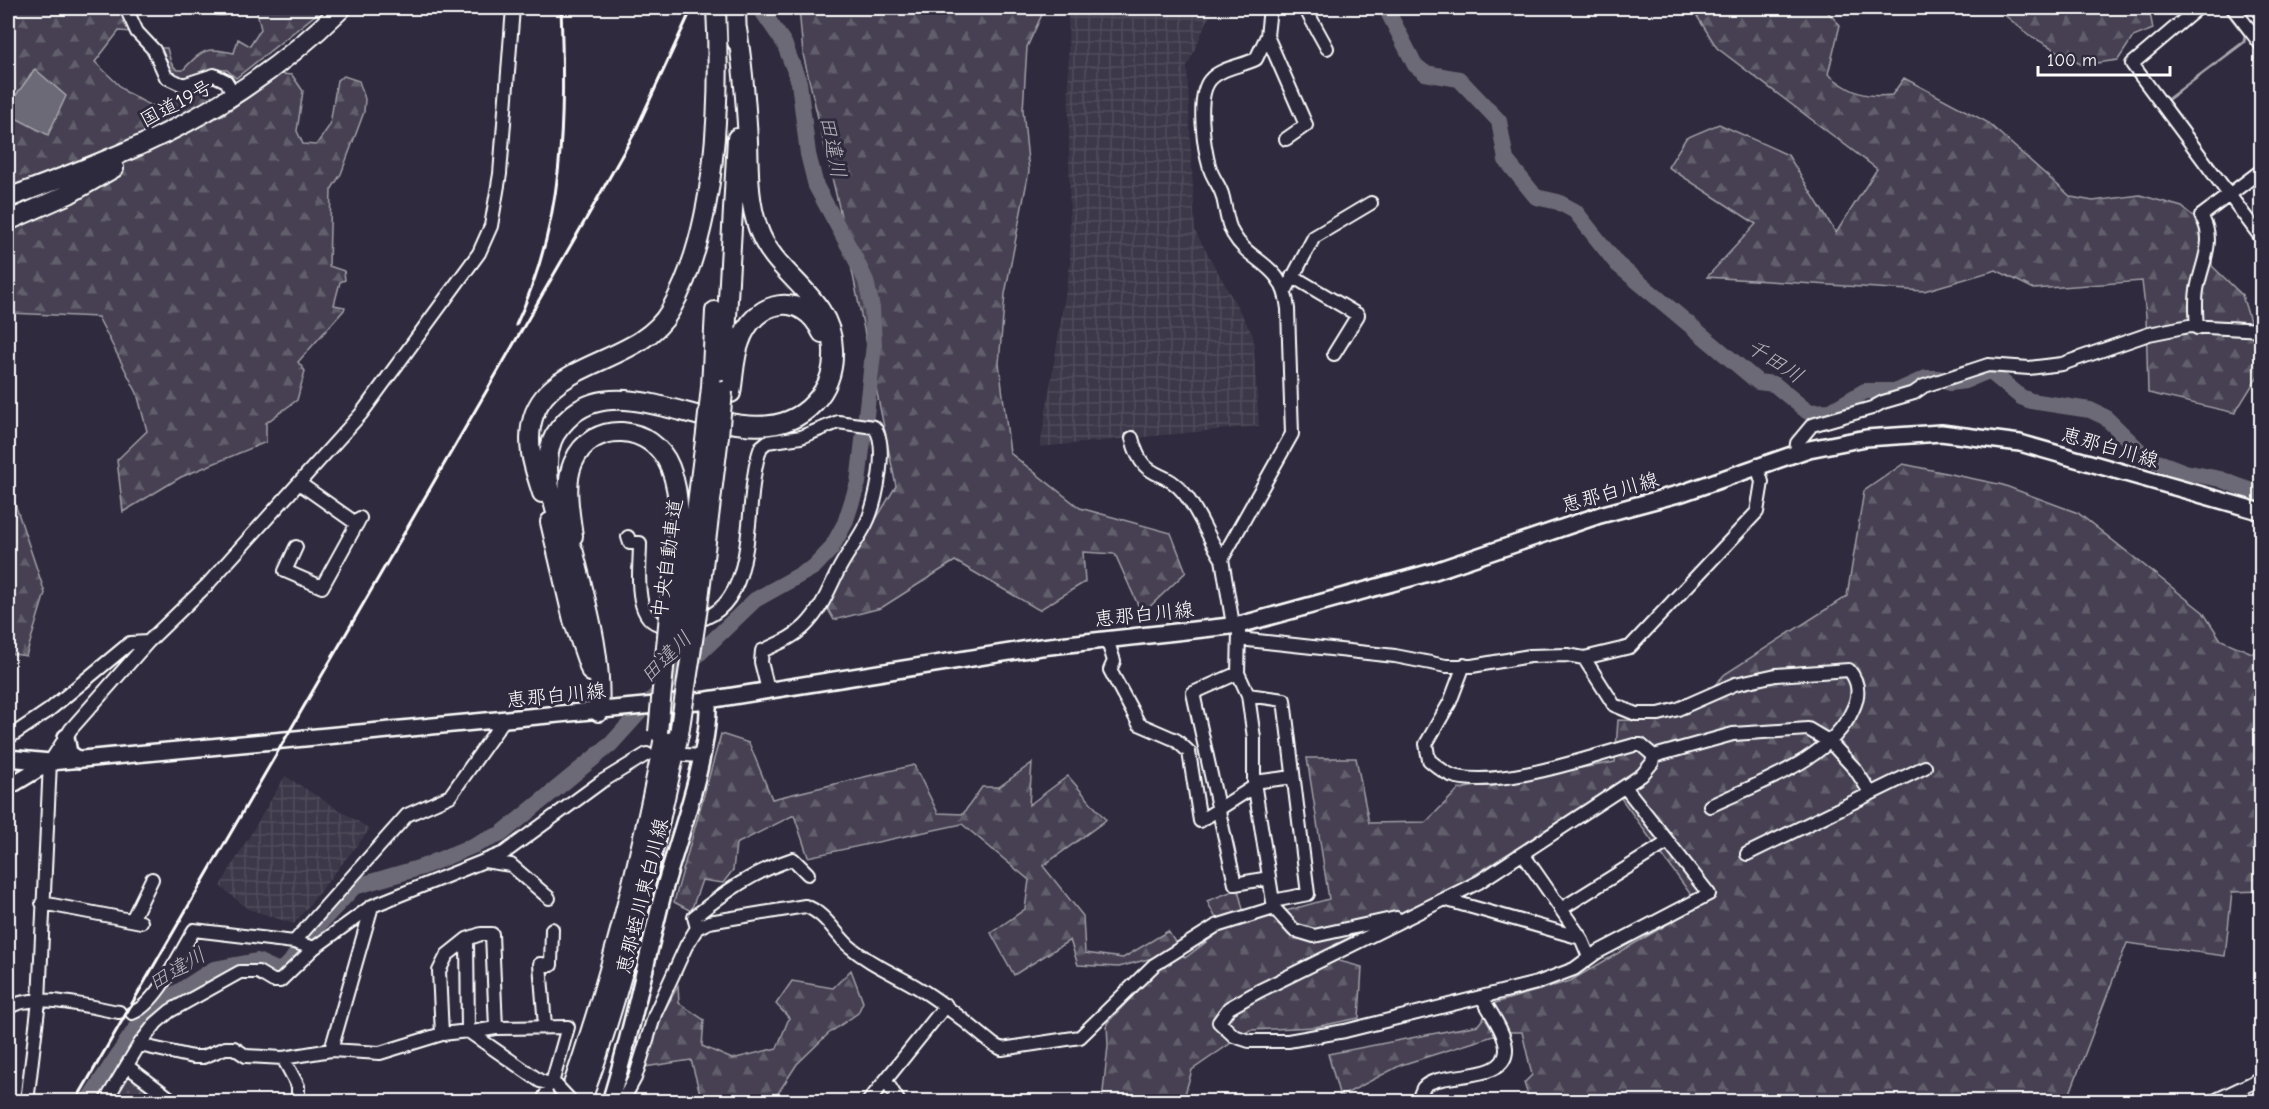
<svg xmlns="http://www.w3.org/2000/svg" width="2269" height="1109" font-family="'Comic Neue','Klee One',sans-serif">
<defs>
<pattern id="industrial-grid" width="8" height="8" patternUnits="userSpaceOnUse" patternTransform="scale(1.5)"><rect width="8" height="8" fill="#3c3749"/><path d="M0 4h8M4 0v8" fill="none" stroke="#504b5b"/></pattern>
<pattern id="grass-dots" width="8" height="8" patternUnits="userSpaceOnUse" patternTransform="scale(1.5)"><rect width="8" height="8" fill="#464152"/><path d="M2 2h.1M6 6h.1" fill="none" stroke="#625e6c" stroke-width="1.8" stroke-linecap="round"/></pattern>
<pattern id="forest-firs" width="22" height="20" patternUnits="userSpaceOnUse" patternTransform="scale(1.5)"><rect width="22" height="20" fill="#464152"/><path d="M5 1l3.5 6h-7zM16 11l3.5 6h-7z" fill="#625e6c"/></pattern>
</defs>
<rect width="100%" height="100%" fill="#2f2a3d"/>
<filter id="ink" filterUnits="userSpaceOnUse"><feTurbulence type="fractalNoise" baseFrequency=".0167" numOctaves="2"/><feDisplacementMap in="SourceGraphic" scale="12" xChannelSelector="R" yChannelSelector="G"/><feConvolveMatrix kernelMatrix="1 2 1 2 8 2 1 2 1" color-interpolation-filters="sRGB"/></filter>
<g filter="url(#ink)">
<!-- industrial -->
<path fill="url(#industrial-grid)" d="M1068 8H1213L1187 67 1195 231 1253 335 1259 426 1040 447 1070 265Z
M285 776 370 829 294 924 248 909 220 886Z"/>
<!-- grass -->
<path fill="url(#grass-dots)" stroke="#a2a0a8" stroke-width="1.5" d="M127 1071 171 1102H109Z"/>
<!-- forest -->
<path fill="url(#forest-firs)" stroke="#a2a0a8" stroke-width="1.5" d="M8 8H124L132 32 119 31 95 62 126 92 151 106 207 85 220 117 281 74 292 75 303 91 297 131 303 144 316 145 330 125 337 80 344 76 359 81 365 99 364 112 341 174 331 190 329 266 344 271 345 280 340 282 334 305 345 307 344 310 298 362 305 371 297 400 266 423V442L181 477 123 512 117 460 147 431 137 393 98 317 10 313 8 318Z
M256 8H324L236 78 227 70H208L189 80 169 73 158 48H167L171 63 177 70H183C203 49 205 47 234 53L238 39 250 46 261 29Z
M799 8H1045L1027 47 1023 110 1029 171 1005 294 999 363 1010 453 1080 508 1171 533 1186 572 1142 614 1115 554 1083 552 1085 582 1039 610 955 561 881 608 834 620 825 604 896 486 839 207 803 54Z
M1692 8H1824L1840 25 1828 74C1850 92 1863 98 1892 95L1904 78 1987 122 2071 197 2093 201 2140 195 2182 207 2213 233 2212 266 2242 295 2261 357V371L2235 413 2148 393 2146 316 2142 281 2034 289 1996 270 1924 291 1707 277 1756 224 1668 167 1686 138 1719 124 1788 155 1836 233 1877 169 1717 48Z
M1996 8H2149L2153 29 2133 37 2118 60 2082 65 2029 35Z
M1903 464 2003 485 2078 513 2203 612 2221 640 2252 653 2261 650V891L2232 892 2225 956 2127 943 2067 1101H1530L1524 1083 1532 1075 1522 1032H1506L1401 1065 1340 1097 1328 1054 1478 1025 1495 1003 1570 981 1699 906 1613 787 1454 888 1334 945 1339 961 1362 967 1359 1018 1315 1027 1250 1030 1192 1070 1183 1101H1102L1108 1046 1107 1023 1155 973 1156 957 1119 967 1078 965 1070 940 1014 975 991 933 1025 909 1029 880 962 824 808 857 794 815 736 844 733 870 723 883 702 880 691 911 674 902 721 734 749 743 772 799 914 765 938 813 963 814 982 787H999L1032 763 1029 805 1068 776 1106 820 1043 866 1083 916 1085 953 1123 958 1168 931 1185 958 1222 930 1207 901 1238 889 1246 922 1329 899 1307 758H1356L1369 823 1426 822 1459 789 1615 762 1618 720 1651 721 1688 713 1725 674 1847 596 1864 491Z
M8 483 45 593 26 656 8 653Z
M851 970 863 1002 858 1013 828 1034 797 1064 773 1101H702L691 1060 644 1067 662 1015 678 986 679 1003 704 1020 702 1046 732 1059 777 1048 789 1018 776 1004 792 981 833 988Z"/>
<!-- water -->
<path fill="#6d6a77" stroke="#a7a6ad" stroke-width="1.5" d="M35 69 66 96 48 135 10 115 8 106Z"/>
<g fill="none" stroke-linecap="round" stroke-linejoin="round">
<!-- stream -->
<path stroke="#a7a6ad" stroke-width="3" d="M2224 8 2245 35 2244 42 2167 100 2231 187
M2235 192 2262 228"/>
<!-- river -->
<path stroke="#6d6a77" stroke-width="16" d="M1386 8 1415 65 1425 73 1459 79 1499 121 1506 160 1536 197 1558 202 1575 211 1617 264 1758 382 1774 384 1808 412 1831 411 1865 391H1897L1926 378H1938L1950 383 1965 381 1986 372 1993 374 2021 397 2031 401 2090 410 2105 417 2143 454 2153 460 2185 472 2220 479 2262 495
M87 1102 134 1031 155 1007 214 969 257 961 279 971 290 963 308 936 354 887 422 867 501 834 611 744 650 701 755 600 814 567 831 549 845 523 858 483 866 415 874 345 872 308 866 281 854 256 816 186 808 154 799 82 784 43 760 8"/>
<defs>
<path id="minor" d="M126 8 137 32 154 50 166 77 183 85 214 75 226 81 235 96
M219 8H223
M1305 8 1327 48
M2198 8 2132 64 2262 239
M2233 8 2262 46
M1267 36 1306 125 1286 139
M1292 276 1358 315 1334 354
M1286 290 1314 237 1371 203
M2197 328C2196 315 2195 302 2197 290 2201 264 2217 240 2201 216L2262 170
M1132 438C1143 483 1163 467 1184 493 1200 513 1208 538 1222 559
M1796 453 1797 443 1812 425 1872 408 1883 402 1914 393 1924 386 1988 365 2029 368 2062 364 2149 334 2189 326 2262 330
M299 483 357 524
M628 537 630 543H640C640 572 630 631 673 625
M296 547 285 571 322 587 360 518
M690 622C764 612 741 499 761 447L767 442 801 437 838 422 874 427C889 444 876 504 866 524 858 540 846 555 838 571 828 591 821 610 805 626 793 638 777 644 762 651L761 662 768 690
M1233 625 1222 559 1292 434 1288 309C1283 262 1251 265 1233 234 1226 222 1226 207 1222 194 1219 185 1213 178 1210 169 1204 149 1196 96 1210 80 1220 68 1242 66 1256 59L1267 36 1270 8
M1239 632 1238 673 1248 695 1254 738V782L1274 908 1294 930 1314 936 1396 918
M1107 639 1114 661 1110 670 1139 724 1176 740 1189 752 1200 821 1255 786
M1239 639 1395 656 1446 666H1472L1530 656 1567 655 1584 658 1630 647 1757 512 1762 482 1757 465
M1584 658 1614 705 1636 714H1659L1678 709 1735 684 1776 675 1849 670C1859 682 1860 694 1853 709 1831 760 1758 783 1710 806
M1464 665 1450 702 1426 744 1429 760C1438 767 1446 775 1457 777 1506 787 1586 758 1634 745H1641L1654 756
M1238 673 1193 693 1235 884 1269 878
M1248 695 1284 700 1308 894 1273 901
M8 738 48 711 130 643 148 642
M685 755 701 756
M1654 756 1733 734 1808 729 1830 742 1855 769 1870 792
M1254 782 1293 777
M1625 787 1709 894 1596 953 1574 969 1537 983 1345 1031 1288 1041H1249L1234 1036 1219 1022 1229 1008 1259 991 1479 882 1642 775 1652 763 1654 756
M1523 854 1581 938 1589 957
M1747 854 1925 767
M484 861 511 865 549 898
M1447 900 1581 938
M42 903 141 922
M1561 909 1668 842
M132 920 152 879
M697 928 694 917C725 892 754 871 793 859L808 874
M467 939 468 1031
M294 942 407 815 450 796 503 721
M8 1008C34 991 89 1007 119 1012
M132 1013C157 1004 180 953 194 930L294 942 314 948
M545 1026 540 964 551 965 552 929
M472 1032 496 1028 568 1027 552 1083 542 1102
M442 1034 439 971 447 955 467 939 481 934H492L496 1028
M139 1045 193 1057H203L225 1048H234L246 1056 283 1058 331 1050 380 1053 442 1034 468 1031 540 1081 557 1086
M331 1050 372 906
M283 1058 298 1086V1102
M127 1066 175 1102
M886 1081 899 1102
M27 1102 39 1001 50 762 71 729 148 642 207 585 361 414 479 253 491 226 500 174 513 8
M105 1102 139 1045 156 1023 170 1011 240 972H258L273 981H280L314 948 372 906 504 853 601 782 647 754
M622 1102 635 1078 655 1014 686 946 697 928 709 922 805 906C824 912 835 933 849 946 871 965 896 974 920 989 947 1005 970 1026 994 1045L1002 1049 1080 1037 1154 965 1216 926 1274 908
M868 1102 946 1005
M1418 1102C1419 1098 1421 1092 1423 1088 1438 1069 1508 1085 1506 1048 1505 1032 1489 1011 1482 997
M2212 1102 2252 1083 2262 1076"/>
<path id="major" d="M66 737 69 753 79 760
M8 758 50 762
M8 787 50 762 708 700 1041 647 1239 625 1432 572 1600 515 1682 493 1809 449 1866 438 1941 433 2020 443 2262 512
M610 1102C632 1032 646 960 664 890 679 835 710 755 708 700"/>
<path id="highway" d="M736 8 737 42
M8 198C140 149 239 110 342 8
M8 221 69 194 114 168
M724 371 737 138
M711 387 715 311
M731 393C734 376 734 357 740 342 754 300 802 289 822 333
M542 493C538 480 533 466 531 453 518 357 635 373 670 311 717 230 721 99 716 8
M550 522 573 620 591 672
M573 536C570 513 564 484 573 463 592 418 653 424 670 467 687 509 674 560 670 604
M684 605 706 433
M698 607 719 436
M599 712C603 658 587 605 574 553 572 545 566 539 563 532 552 504 542 469 552 441 556 430 564 422 573 414 636 363 753 470 814 403 829 387 834 370 833 349 832 296 774 276 758 228 748 200 749 170 748 141 746 103 743 67 737 29
M567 1102C610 981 641 858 665 732
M581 1102C626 982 652 858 679 734"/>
</defs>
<!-- minor casing -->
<use href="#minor" stroke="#fff" stroke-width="16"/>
<!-- major casing -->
<use href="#major" stroke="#fff" stroke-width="20"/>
<!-- highway casing -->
<use href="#highway" stroke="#fff" stroke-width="22"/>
<!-- minor -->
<use href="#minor" stroke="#2f2a3d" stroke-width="12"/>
<!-- major -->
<use href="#major" stroke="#2f2a3d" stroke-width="15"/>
<!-- highway -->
<use href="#highway" stroke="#2f2a3d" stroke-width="18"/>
<!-- rail -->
<path stroke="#fff" stroke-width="3" d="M516 325C565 220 565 120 561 8
M75 1102 590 212 635 132 692 8"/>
<defs>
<path id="minor-bridge" d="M557 1086 572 1102"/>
<path id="highway-bridge" d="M706 433 711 387
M719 436 723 391
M678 647 684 605
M658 732 670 604
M679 734 698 607"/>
</defs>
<!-- minor-bridge casing -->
<use href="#minor-bridge" stroke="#fff" stroke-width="16" stroke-linecap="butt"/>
<!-- highway-bridge casing -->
<use href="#highway-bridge" stroke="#fff" stroke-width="22" stroke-linecap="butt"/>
<!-- minor-bridge -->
<use href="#minor-bridge" stroke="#2f2a3d" stroke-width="12"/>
<!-- highway-bridge -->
<use href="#highway-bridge" stroke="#2f2a3d" stroke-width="18"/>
</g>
</g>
<g text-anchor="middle" stroke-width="6" stroke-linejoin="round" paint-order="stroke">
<!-- street labels -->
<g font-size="20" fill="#fff" stroke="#2f2a3d">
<text transform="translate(176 103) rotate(-28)" y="7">国道19号</text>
<text transform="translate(2110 447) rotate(16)" y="7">恵那白川線</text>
<text transform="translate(1610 492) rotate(-16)" y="7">恵那白川線</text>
<text transform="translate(667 558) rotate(-82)" y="7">中央自動車道</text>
<text transform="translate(1144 614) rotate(-6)" y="7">恵那白川線</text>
<text transform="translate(556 695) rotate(-6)" y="7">恵那白川線</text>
<text transform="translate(642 896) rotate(-76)" y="7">恵那蛭川東白川線</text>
</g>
<!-- water labels -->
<g font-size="21" font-style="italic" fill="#b6b4bb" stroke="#2f2a3d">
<text transform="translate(833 147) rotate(79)" y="7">田違川</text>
<text transform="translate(1775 361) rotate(33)" y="7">千田川</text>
<text transform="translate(666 657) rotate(-45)" y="7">田違川</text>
<text transform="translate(177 969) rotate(-31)" y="7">田違川</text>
</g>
</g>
<!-- margin -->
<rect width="2269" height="1109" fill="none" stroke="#2f2a3d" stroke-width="30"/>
<rect x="15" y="15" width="2239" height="1079" fill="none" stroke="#fff" stroke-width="2" filter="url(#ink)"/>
<!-- scale -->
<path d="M2038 66v9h132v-9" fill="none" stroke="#ffffff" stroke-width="3"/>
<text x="2047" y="66" font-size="18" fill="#ffffff" stroke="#2f2a3d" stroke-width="4.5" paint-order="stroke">100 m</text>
</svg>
